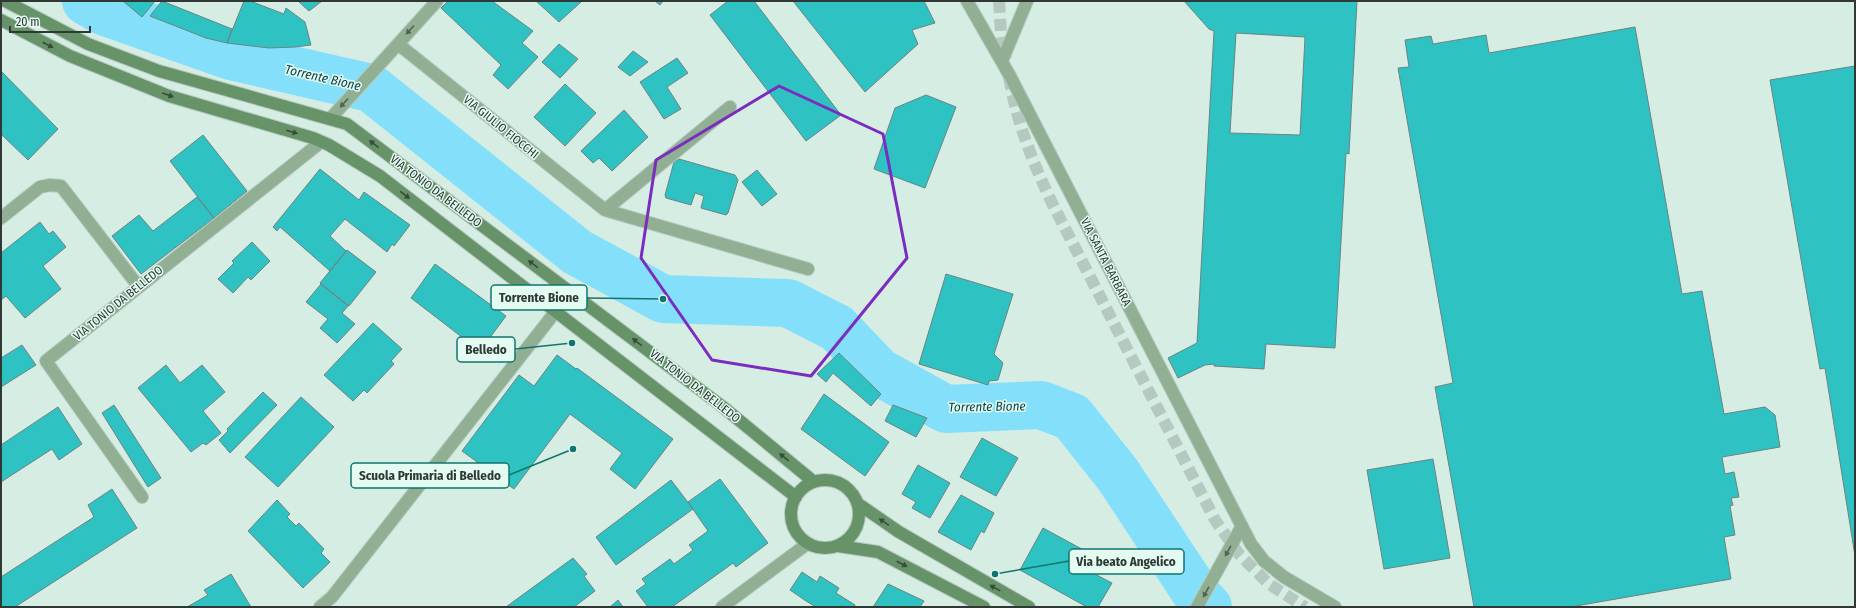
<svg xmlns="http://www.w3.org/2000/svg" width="1856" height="608" font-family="'Fira Sans Condensed',sans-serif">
<rect width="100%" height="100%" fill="#d6ede4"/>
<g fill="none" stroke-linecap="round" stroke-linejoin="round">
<!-- river -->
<path stroke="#84dffa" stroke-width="48" d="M86 1 103 11 231 56 371 88 577 252 663 299 788 303 837 328 879 372 946 409 1041 405 1072 417 1118 475 1200 599 1208 607"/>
</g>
<!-- building -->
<path fill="#2ec3c2" stroke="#6b8382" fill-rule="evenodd" d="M123 1H155L142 17Z
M162 1 232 29 227 43 206 38 150 16Z
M244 1H250L284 14 286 8 305 22 311 45 295 47 269 48 227 43Z
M298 1H322L309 11Z
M448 1H492L533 31 522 43 538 57 508 89 493 75 501 65 441 8Z
M536 1H582L559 22Z
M655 1H663L660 5Z
M728 1H754L841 115 806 141 710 15Z
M793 1H924L935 23 912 30 918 44 865 92Z
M1184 1H1357L1349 154 1346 153 1335 348 1266 344 1264 369 1214 366V364L1205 365 1178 378 1168 358 1197 343 1214 31 1209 29ZM1236 33 1305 37 1300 135 1230 133Z
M1635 27 1682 294 1702 291 1724 414 1765 407 1775 415 1780 447 1722 457 1725 474 1734 472 1739 497 1731 498 1733 505 1730 506 1735 535 1724 537 1731 579 1570 607H1474L1435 387 1453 383 1398 68 1409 67 1405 40 1431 36 1433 44 1486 35 1489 53Z
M559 44 578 59 560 78 542 62Z
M633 51 648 62 630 76 618 67Z
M677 58 688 73 667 87 681 109 664 119 640 82Z
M1855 66V556L1825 368 1820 369 1770 80Z
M1 71 58 129 28 160 1 134Z
M565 84 596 113 565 146 534 117Z
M926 95 956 107 925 188 874 169 895 108Z
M624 110 648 137 612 171 599 158 593 163 581 151Z
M203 135 247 191 214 218 170 161Z
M679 159 735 175 738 180 728 213 726 215 701 208 704 196 695 193 691 205 666 198 665 195 674 162Z
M320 169 359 200 364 192 410 225 394 246 392 244 387 252 345 219 330 236 346 251 330 271 280 227 277 231 273 227Z
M757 170 777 194 762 206 742 182Z
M197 197 214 218 141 274 112 236 139 215 153 231Z
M40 222 49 234 53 231 66 247 43 266 61 289 25 318 6 296 1 300V253Z
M252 242 270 261 251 280 248 277 233 293 218 279 234 263 232 261Z
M347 250 376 272 349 306 320 283Z
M435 264 506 316 480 351 411 298Z
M946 274 1013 294 994 354 1003 363 998 380 989 381 988 385 919 364Z
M321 284 348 306 342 313 355 324 337 343 320 328 328 319 306 302Z
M373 323 402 349 391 361 394 364 367 393 364 390 353 401 324 375Z
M22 345 36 365 1 387V358Z
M839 353 881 394 871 406 833 373 826 382 817 374Z
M557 355 576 369 577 368 673 439 635 489 610 469 622 453 570 414 514 489 462 451 519 375 534 386Z
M166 365 180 383 202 365 225 392 203 411 221 433 206 445 203 443 191 452 138 388Z
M263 392 277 405 230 453 219 440 228 431 227 429Z
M824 394 889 442 865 476 801 429Z
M301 397 334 427 278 487 245 457Z
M114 405 161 478 148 487 102 413Z
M893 405 927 418 916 437 885 421Z
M58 407 82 444 59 460 52 449 1 482V445Z
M982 438 1018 458 996 496 960 477Z
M1433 459 1450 558 1384 569 1367 470Z
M918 465 950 483 930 518 912 508 916 502 902 494Z
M720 479 768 543 736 567 733 563 672 607H648L636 591 646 584 642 579 670 559 674 564 693 550 689 545 708 531 688 502Z
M671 480 693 509 616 565 596 537Z
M112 489 137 528 15 607H1V577L94 517 88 505Z
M961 495 994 513 984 533 981 531 971 550 938 532Z
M277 500 290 514 287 517 296 526 299 523 324 549 321 553 330 562 303 588 248 531Z
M1043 528 1091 554 1083 568 1112 583 1098 607H1087L1020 570Z
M573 558 587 574 584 576 595 591 574 607H506Z
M802 572 817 582 820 576 839 588 836 593 855 605 854 607H816L806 601 790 590Z
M231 574 251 607H187L208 595 204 590Z
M888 584 924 601 920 607H873Z
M618 600 623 607H610Z"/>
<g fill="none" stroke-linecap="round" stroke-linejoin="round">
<!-- highway-tunnel -->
<path stroke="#b5c9c1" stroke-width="12" stroke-dasharray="12 6" stroke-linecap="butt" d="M999 1 1001 33 1006 59
M1009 77C1017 123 1032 160 1051 201L1215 520 1239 554 1269 584 1305 607"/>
<defs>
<path id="street" d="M967 1 1010 76 1251 544 1264 561 1284 577 1335 607
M398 44 605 210 808 269
M1002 61 1027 1
M330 119 437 1
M605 210 730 107
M1 218 40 187 50 185 61 186 139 287
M142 497 46 361 321 142
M320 607 332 597 556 311
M722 607 807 544
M1197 607 1242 526"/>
<path id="secondary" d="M5 1 88 44 159 71 347 124 723 407 814 482
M1 20 70 56 169 96 313 138 329 145 380 176 796 497
M791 514a34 34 0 1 1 68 0a34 34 0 1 1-68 0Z
M857 503 899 532 1029 607
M838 546 878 552 984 607"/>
</defs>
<!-- street casing -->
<use href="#street" stroke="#b5c9c1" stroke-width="14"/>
<!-- secondary casing -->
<use href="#secondary" stroke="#b5c9c1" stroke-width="14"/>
<!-- street -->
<use href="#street" stroke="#91af92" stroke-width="12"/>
<!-- secondary -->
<use href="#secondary" stroke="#679368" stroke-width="12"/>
</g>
<!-- one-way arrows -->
<defs><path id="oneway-solid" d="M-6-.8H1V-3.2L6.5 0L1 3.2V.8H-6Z"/></defs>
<g fill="#516256">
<use href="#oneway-solid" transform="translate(410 30) rotate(132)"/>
<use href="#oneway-solid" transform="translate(344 103) rotate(133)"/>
<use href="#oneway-solid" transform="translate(1228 551) rotate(119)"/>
<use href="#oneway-solid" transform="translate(1206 592) rotate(119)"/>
</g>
<g fill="#3a4a3f">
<use href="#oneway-solid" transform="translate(48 45) rotate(28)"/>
<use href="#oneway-solid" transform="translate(168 95) rotate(20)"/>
<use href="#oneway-solid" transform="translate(292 132) rotate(16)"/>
<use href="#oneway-solid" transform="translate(374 144) rotate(-143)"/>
<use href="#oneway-solid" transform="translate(405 195) rotate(38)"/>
<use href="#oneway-solid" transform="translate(533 264) rotate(-143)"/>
<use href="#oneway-solid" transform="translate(637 342) rotate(-143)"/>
<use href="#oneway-solid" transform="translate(784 457) rotate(-141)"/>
<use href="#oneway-solid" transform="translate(884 522) rotate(-145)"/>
<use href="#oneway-solid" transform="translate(902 564) rotate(28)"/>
<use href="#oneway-solid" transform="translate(995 588) rotate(-151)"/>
</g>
<!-- marked area -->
<path fill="none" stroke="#7b2cbf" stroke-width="3" stroke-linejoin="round" d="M779 86 883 134 907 258 811 376 712 360 641 258 656 160Z"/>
<g text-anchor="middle" stroke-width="3" stroke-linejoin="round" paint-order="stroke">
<!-- street labels -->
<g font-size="12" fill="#2f3835" stroke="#e3fbf1">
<text transform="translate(501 127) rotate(39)" y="4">VIA GIULIO FIOCCHI</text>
<text transform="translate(436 191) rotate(37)" y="4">VIA TONIO DA BELLEDO</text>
<text transform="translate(1106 262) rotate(63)" y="4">VIA SANTA BARBARA</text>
<text transform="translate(118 303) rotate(-39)" y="4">VIA TONIO DA BELLEDO</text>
<text transform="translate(695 386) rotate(38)" y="4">VIA TONIO DA BELLEDO</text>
</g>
<!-- water labels -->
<g font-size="13" font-style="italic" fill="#094250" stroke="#e3fbf1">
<text transform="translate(323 77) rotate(13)" y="5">Torrente Bione</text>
<text transform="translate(987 406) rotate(-1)" y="5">Torrente Bione</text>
</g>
</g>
<!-- callouts -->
<path fill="none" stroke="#0f766e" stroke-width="1.5" d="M663 299L587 298M572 343L515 349M573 449L509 475M995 574L1069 561"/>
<g fill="#0f766e" stroke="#e3fbf1" stroke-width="1.5">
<circle cx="663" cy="299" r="4"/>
<circle cx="572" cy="343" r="4"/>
<circle cx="573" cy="449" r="4"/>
<circle cx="995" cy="574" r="4"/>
</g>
<g fill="#e3fbf1" stroke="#0f766e" stroke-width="1.5">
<rect x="491" y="285" width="96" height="25" rx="4"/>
<rect x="457" y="337" width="58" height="25" rx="4"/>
<rect x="351" y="463" width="158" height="25" rx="4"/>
<rect x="1069" y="549" width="115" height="25" rx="4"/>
</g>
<g font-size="13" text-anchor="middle" font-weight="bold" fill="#2f3835">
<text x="539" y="302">Torrente Bione</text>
<text x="486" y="354">Belledo</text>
<text x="430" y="480">Scuola Primaria di Belledo</text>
<text x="1126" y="566">Via beato Angelico</text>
</g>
<!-- border -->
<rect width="1856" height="608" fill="none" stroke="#2f3835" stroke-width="4"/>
<!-- scale -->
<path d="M10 26v6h80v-6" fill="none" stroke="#2f3835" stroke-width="2"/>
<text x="16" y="26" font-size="12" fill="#2f3835" stroke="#e3fbf1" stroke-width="3" paint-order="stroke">20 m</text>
</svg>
